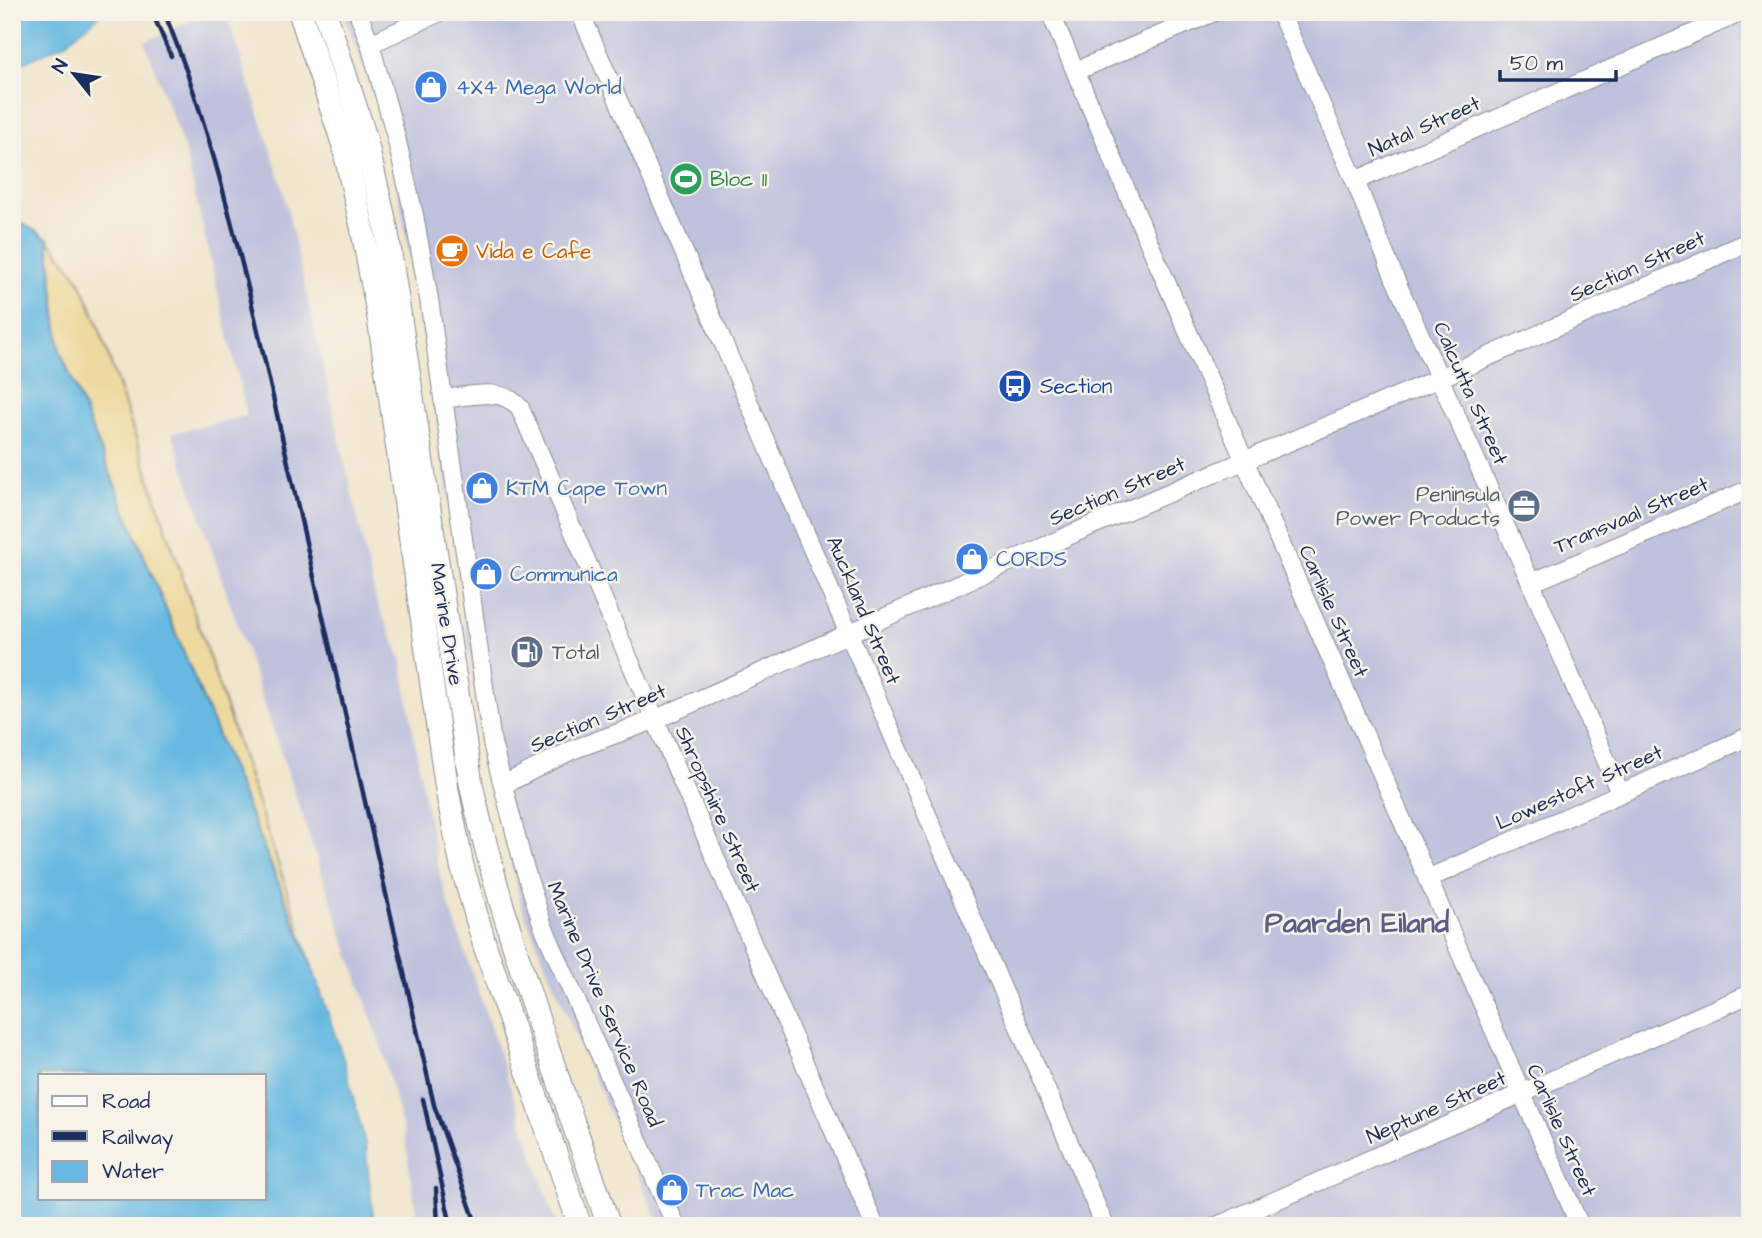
<svg xmlns="http://www.w3.org/2000/svg" width="1762" height="1238" font-family="'Architects Daughter',sans-serif">
<rect width="100%" height="100%" fill="#f7f3e8"/>
<filter id="ink" filterUnits="userSpaceOnUse"><feTurbulence type="fractalNoise" baseFrequency=".0143" numOctaves="2"/><feDisplacementMap in="SourceGraphic" scale="14" xChannelSelector="R" yChannelSelector="G"/><feConvolveMatrix kernelMatrix="1 2 1 2 8 2 1 2 1" color-interpolation-filters="sRGB"/></filter>
<filter id="wash" filterUnits="userSpaceOnUse"><feTurbulence type="fractalNoise" baseFrequency=".00686" numOctaves="4" result="noise"/><feDisplacementMap in="SourceGraphic" scale="28" xChannelSelector="R" yChannelSelector="G"/><feGaussianBlur stdDeviation="1.57" result="paint"/><feColorMatrix in="noise" values="0 0 0 0 0 0 0 0 0 0 0 0 0 0 0 0 0 1.4 0 .05"/><feComposite in="paint" operator="in"/></filter>
<g filter="url(#wash)">
<rect width="100%" height="100%" fill="#f1e5cb"/>
<!-- industrial -->
<path fill="#c0c2dd" d="M211 12H226L282 185 376 600 401 658 424 796 441 880 557 1226H418L405 1138 382 1050 172 433 247 416 185 152 145 42Z
M343 12H1750V1226H660L581 1048 521 905 481 736 435 402 389 138Z"/>
<!-- sand -->
<path fill="#eeda9e" stroke="#84847e" stroke-width="2" d="M48 239 79 279 95 316 312 965 60 351Z"/>
<!-- water -->
<path fill="#67b9e2" stroke="#4174a0" stroke-width="2" fill-rule="evenodd" d="M12 12H109L100 17 67 43 12 69Z
M12 217 48 239 60 351 312 965 345 1062 366 1144 375 1226H12ZM40 1075H264V1198H40Z"/>
<!-- pier -->
<path fill="#f1e5cb" d="M109 12H112L111 15 102 19 69 46 12 73V69L67 43 100 16Z
M296 916 315 964 348 1061 369 1144 378 1226H375L366 1144 345 1062Z"/>
</g>
<g filter="url(#ink)">
<g fill="none" stroke-linecap="round" stroke-linejoin="round">
<defs>
<path id="minor" d="M358 12 370 44 395 133 414 215 429 299 492 743 523 863 543 926 676 1226
M580 12 1105 1226
M1050 12 1149 243 1580 1226
M1280 12 1355 181 1395 279 1531 583 1620 793
M370 44 440 12
M1076 71 1214 12
M1355 181 1742 12
M443 399C469 396 502 386 520 408L875 1226
M1531 583 1750 489
M503 785 572 750 654 720 1088 527 1440 378 1750 241
M1427 879 1750 736
M1217 1226 1750 994"/>
<path id="major" d="M300 12 343 143 362 227 379 318 447 790 462 866 485 946 580 1226
M325 12 365 137 386 227 471 784C504 935 559 1080 609 1226"/>
</defs>
<!-- minor casing -->
<use href="#minor" stroke="#868a94" stroke-width="20"/>
<!-- major casing -->
<use href="#major" stroke="#868a94" stroke-width="25"/>
<!-- minor -->
<use href="#minor" stroke="#fff" stroke-width="18"/>
<!-- major -->
<use href="#major" stroke="#fff" stroke-width="23"/>
<!-- rail -->
<path stroke="#1b2f5e" stroke-width="4.5" d="M152 12 171 56
M164 12C202 104 226 199 250 296L434 1105 477 1226
M423 1099 451 1226
M436 1188 438 1226"/>
</g>
</g>
<!-- icons -->
<defs>
<symbol id="shop-disc" viewBox="-11 -11 22 22"><circle r="9.5" fill="#3f7fe0" stroke="#f7f3e8"/><path d="M-5-2.5h2.3a2.7 3.5 0 0 1 5.4 0H5L5.5 6h-11ZM-1.5-2.5h3a1.5 2.3 0 0 0-3 0Z" fill="#fff"/></symbol>
<symbol id="stadium-disc" viewBox="-11 -11 22 22"><circle r="9.5" fill="#2e9e5b" stroke="#f7f3e8"/><path d="M0-5a6.5 5 0 1 0 0 10a6.5 5 0 1 0 0-10ZM-3.5-1.8h7v3.6h-7Z" fill="#fff"/></symbol>
<symbol id="cafe-disc" viewBox="-11 -11 22 22"><circle r="9.5" fill="#e8710a" stroke="#f7f3e8"/><path d="M-5.5-4.5H6V0H3Q3 3.5 0 3.5H-2.5Q-5.5 3.5-5.5 0ZM3-3.2v2h1.7v-2ZM-6 4.5H4V6H-6Z" fill="#fff"/></symbol>
<symbol id="bus-disc" viewBox="-11 -11 22 22"><circle r="9.5" fill="#1a4fb4" stroke="#f7f3e8"/><path d="M-5-6H5V4H4V6H2V4H-2V6H-4V4H-5ZM-3.5-4V0h7V-4ZM-3.5 1.2v1.5H-2V1.2ZM2 1.2v1.5H3.5V1.2Z" fill="#fff"/></symbol>
<symbol id="office-disc" viewBox="-11 -11 22 22"><circle r="9.5" fill="#5c6f8a" stroke="#f7f3e8"/><path d="M-6-3h4V-5.5h4V-3h4V5H-6ZM-1-4.5V-3h2v-1.5ZM-6 0V1H6V0Z" fill="#fff"/></symbol>
<symbol id="fuel-disc" viewBox="-11 -11 22 22"><circle r="9.5" fill="#5c6f8a" stroke="#f7f3e8"/><path d="M-5.5-6h7V0h2V4h1.3V-2.5L3-4.5l.8-.8L6-3V5H2.5V1h-1V6h-7ZM-4.2-4.7v3.2H.2V-4.7Z" fill="#fff"/></symbol>
</defs>
<g fill-rule="evenodd">
<use href="#shop-disc" x="412" y="68" width="38" height="38"/>
<use href="#stadium-disc" x="667" y="160" width="38" height="38"/>
<use href="#cafe-disc" x="433" y="232" width="38" height="38"/>
<use href="#bus-disc" x="996" y="367" width="38" height="38"/>
<use href="#shop-disc" x="463" y="469" width="38" height="38"/>
<use href="#office-disc" x="1505" y="487" width="38" height="38"/>
<use href="#shop-disc" x="953" y="540" width="38" height="38"/>
<use href="#shop-disc" x="467" y="555" width="38" height="38"/>
<use href="#fuel-disc" x="508" y="633" width="38" height="38"/>
<use href="#shop-disc" x="653" y="1171" width="38" height="38"/>
</g>
<g text-anchor="middle" stroke-width="5" stroke-linejoin="round" paint-order="stroke">
<!-- shop labels -->
<g font-size="21" fill="#366cbe" stroke="#f7f3e8" text-anchor="start">
<text x="456" y="94">4X4 Mega World</text>
<text x="506" y="495">KTM Cape Town</text>
<text x="996" y="566">CORDS</text>
<text x="510" y="581">Communica</text>
<text x="696" y="1197">Trac Mac</text>
</g>
<!-- street labels -->
<g font-size="21" fill="#1b2f5e" stroke="#f7f3e8">
<text transform="translate(1424 126) rotate(-24)" y="7">Natal Street</text>
<text transform="translate(1637 266) rotate(-24)" y="7">Section Street</text>
<text transform="translate(1471 393) rotate(66)" y="7">Calcutta Street</text>
<text transform="translate(1117 491) rotate(-23)" y="7">Section Street</text>
<text transform="translate(1631 515) rotate(-23)" y="7">Transvaal Street</text>
<text transform="translate(864 610) rotate(67)" y="7">Auckland Street</text>
<text transform="translate(1334 611) rotate(66)" y="7">Carlisle Street</text>
<text transform="translate(447 624) rotate(81)" y="7">Marine Drive</text>
<text transform="translate(598 718) rotate(-23)" y="7">Section Street</text>
<text transform="translate(1579 787) rotate(-24)" y="7">Lowestoft Street</text>
<text transform="translate(718 809) rotate(66)" y="7">Shropshire Street</text>
<text transform="translate(605 1004) rotate(67)" y="7">Marine Drive Service Road</text>
<text transform="translate(1436 1107) rotate(-24)" y="7">Neptune Street</text>
<text transform="translate(1562 1130) rotate(66)" y="7">Carlisle Street</text>
</g>
<!-- leisure labels -->
<g font-size="21" fill="#27864d" stroke="#f7f3e8" text-anchor="start">
<text x="710" y="186">Bloc 11</text>
</g>
<!-- food labels -->
<g font-size="21" fill="#c56008" stroke="#f7f3e8" text-anchor="start">
<text x="476" y="258">Vida e Cafe</text>
</g>
<!-- transit labels -->
<g font-size="21" fill="#164399" stroke="#f7f3e8" text-anchor="start">
<text x="1040" y="393">Section</text>
</g>
<!-- service labels -->
<g font-size="21" fill="#4e5e75" stroke="#f7f3e8" text-anchor="end">
<text x="1500" y="501">Peninsula<tspan x="1500" dy="24">Power Products</tspan></text>
<text x="552" y="659" text-anchor="start">Total</text>
</g>
<!-- district labels -->
<g font-size="28" font-weight="bold" fill="#5a5d89" stroke="#f7f3e8">
<text x="1357" y="932">Paarden Eiland</text>
</g>
</g>
<!-- margin -->
<rect width="1762" height="1238" fill="none" stroke="#f7f3e8" stroke-width="42"/>
<!-- legend -->
<rect x="38" y="1074" width="228" height="126" fill="#f7f3e8" stroke="#9fa5b1" stroke-width="2"/>
<rect x="52" y="1096" width="35" height="10" fill="#ffffff" stroke="#9fa5b1" stroke-width="2"/>
<text x="102" y="1108" font-size="21" fill="#1b2f5e">Road</text>
<rect x="52" y="1131" width="35" height="10" fill="#1b2f5e" stroke="#9fa5b1" stroke-width="2"/>
<text x="102" y="1144" font-size="21" fill="#1b2f5e">Railway</text>
<rect x="52" y="1161" width="35" height="21" fill="#67b9e2" stroke="#9fa5b1" stroke-width="2"/>
<text x="102" y="1178" font-size="21" fill="#1b2f5e">Water</text>
<!-- north arrow -->
<g transform="translate(74 74) rotate(300)" stroke="#f7f3e8" stroke-width="5" paint-order="stroke">
<path d="M0-5L12 26L0 18L-12 26Z" fill="#1b2f5e"/>
<text y="-10" font-size="19" font-weight="bold" text-anchor="middle" fill="#1b2f5e">N</text>
</g>
<!-- scale -->
<path d="M1500 70v10h116v-10" fill="none" stroke="#1b2f5e" stroke-width="3.5"/>
<text x="1510" y="70" font-size="21" fill="#1b2f5e" stroke="#f7f3e8" stroke-width="5" paint-order="stroke">50 m</text>
</svg>
